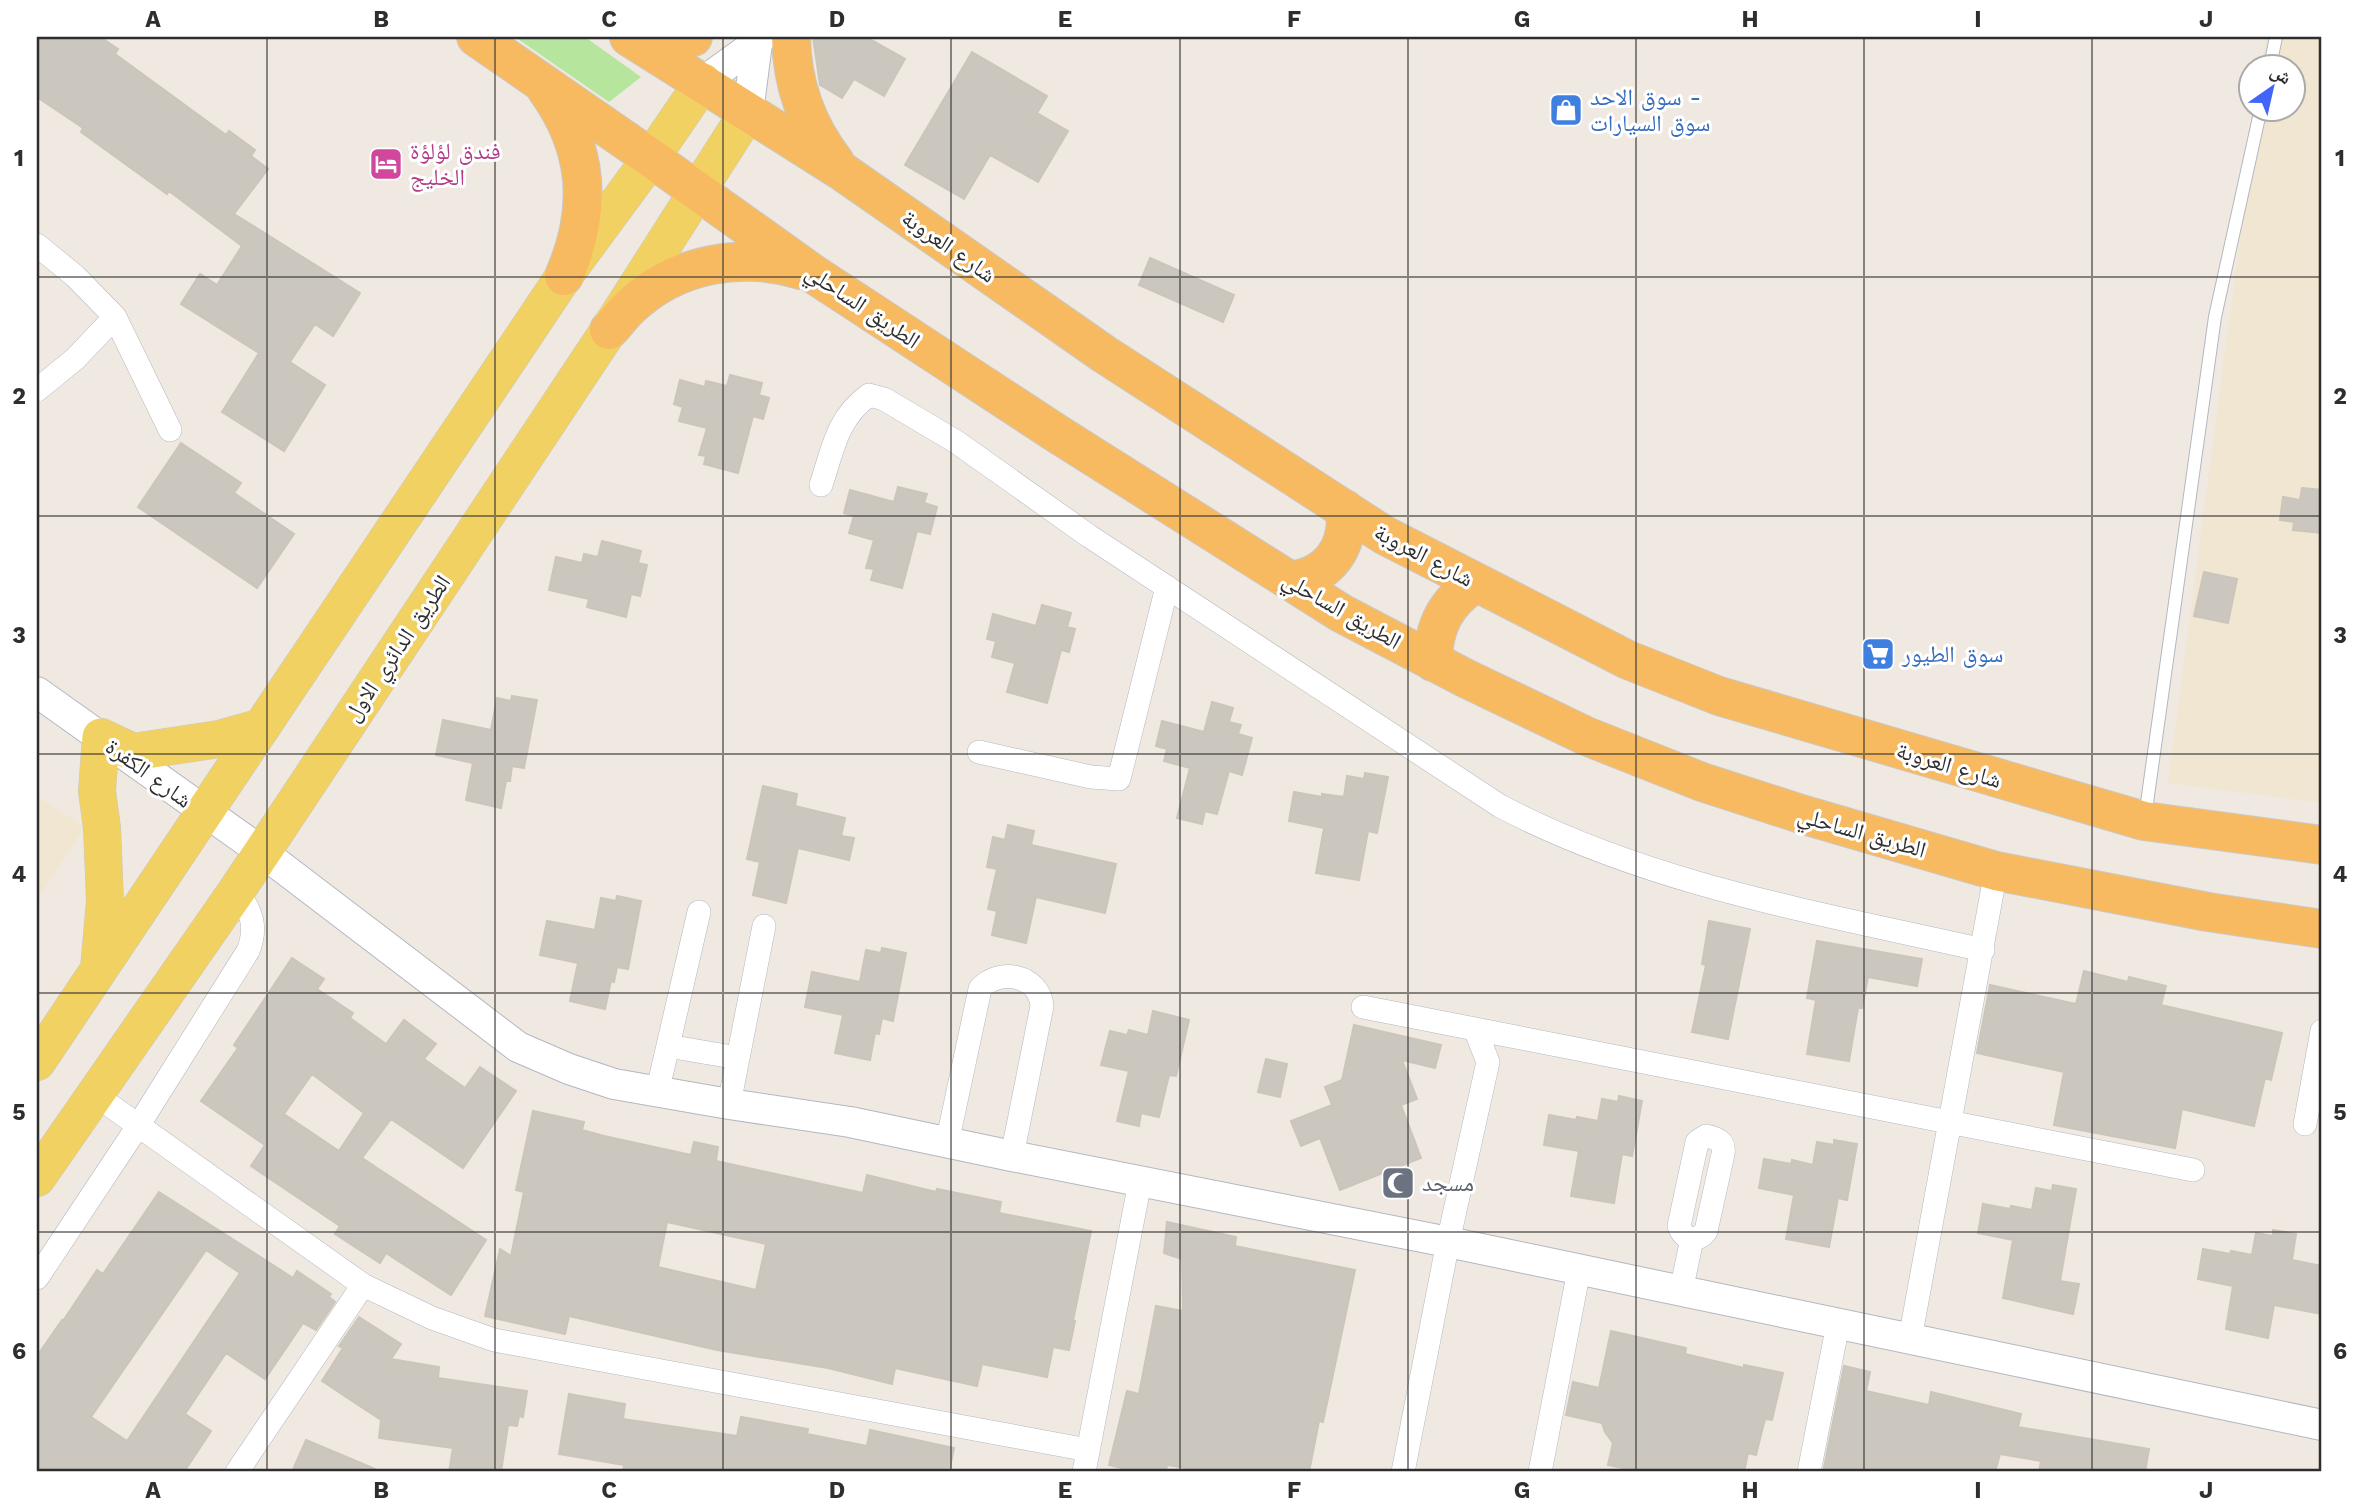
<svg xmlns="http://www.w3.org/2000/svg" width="2359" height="1509" font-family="'Work Sans','Noto Naskh Arabic',sans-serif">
<rect width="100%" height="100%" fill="#efe9e1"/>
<!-- education -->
<path fill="#f0e6d1" d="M2266 37H2322V803L2168 783 2257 109 2292 108V66H2262Z
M37 796 85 827 37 900Z"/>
<!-- green -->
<path fill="#b6e59e" d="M515 37H585L641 77 609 102Z"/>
<!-- building -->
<path fill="#cbc7bf" stroke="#cbc5ba" stroke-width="2" fill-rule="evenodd" d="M37 37H100L118 49 115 54 226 135 229 131 255 150 251 156 268 169 234 214 360 293 333 336 315 324 290 362 325 385 284 451 222 412 259 353 181 304 200 274 217 285 242 246 169 191 167 194 81 132 83 128 37 97Z
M813 37H866L905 59 884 96 854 79 842 98 820 85Z
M972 52 1047 96 1037 113 1068 131 1038 182 990 155 964 199 905 165Z
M1150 258 1234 295 1223 322 1139 285Z
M730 375 762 383 759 395 769 398 763 419 753 416 738 473 704 464 706 456 699 455 707 428 679 421 683 407 674 404 680 380 705 387 706 381 727 386Z
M181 443 241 483 234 493 294 534 257 588 138 507Z
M898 487 927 494 924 503 937 507 930 534 917 531 902 588 871 580 874 569 866 568 874 540 849 533 854 516 844 513 850 490 894 502Z
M2302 488 2322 490V533L2293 530 2294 522 2280 520 2283 497 2300 500Z
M602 541 641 551 638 563 647 565 640 596 631 594 626 617 587 607 589 599 549 590 556 557 582 563 584 554 598 557Z
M2204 572 2237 579 2228 623 2194 616Z
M1042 605 1071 613 1067 627 1075 629 1069 652 1061 650 1047 703 1007 692 1015 663 992 657 996 641 987 639 993 614 1036 626Z
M512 696 537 700 524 768 512 766 510 781H506L501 808 466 800 473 763 436 755 443 720 491 730 497 698 511 701Z
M1212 702 1233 708 1229 722 1241 725 1238 734 1252 738 1242 775 1229 771 1217 814 1205 811 1202 824 1177 818 1190 768 1164 761 1167 749 1156 746 1162 721 1204 732Z
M1365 773 1388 777 1377 833 1368 831 1359 880 1316 873 1324 828 1289 821 1294 792 1322 797V794L1344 797 1347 776 1364 779Z
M763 786 797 794 795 806 845 818 841 836 854 838 849 860 798 848 786 903 753 895 760 862 747 859Z
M1008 825 1034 831 1031 845 1116 864 1105 913 1036 897 1026 943 992 935 997 911 988 909 997 869 987 867 993 837 1005 840Z
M617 896 641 901 628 969 617 967 614 982 611 981 605 1009 570 1001 578 963 540 955 547 921 595 930 601 898 616 901Z
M1709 921 1750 929 1728 1039 1692 1032 1706 965 1702 964Z
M1817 941 1922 959 1917 986 1868 977 1862 1008H1858L1849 1061 1807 1054 1816 1000 1807 998Z
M882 948 906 953 893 1021 882 1018 879 1034 875 1033 870 1060 835 1053 843 1015 805 1007 812 972 860 982 866 950 881 953Z
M292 958 324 979 317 989 353 1013 350 1018 386 1044 404 1020 436 1044 424 1059 465 1088 480 1067 516 1091 463 1168 391 1119 362 1158 486 1240 451 1295 386 1253 380 1263 335 1234 340 1226 251 1166 265 1145 201 1101 238 1048 234 1045ZM312 1074 364 1113 339 1151 284 1114Z
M2084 971 2128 982 2129 977 2166 986 2161 1005 2282 1033 2271 1080 2265 1078 2254 1126 2182 1109 2175 1148 2054 1125 2064 1072 1977 1053 1990 985 2076 1004Z
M1153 1011 1189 1020 1176 1076 1169 1075 1159 1117 1141 1113 1139 1126 1117 1121 1129 1071 1101 1065 1110 1031 1127 1035 1129 1030 1148 1035Z
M1354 1025 1441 1045 1435 1068 1402 1060 1417 1099 1401 1105 1421 1158 1340 1190 1320 1138 1301 1146 1291 1121 1332 1105 1325 1087 1342 1080Z
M1266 1059 1287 1064 1280 1097 1258 1092Z
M1619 1096 1642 1101 1632 1156 1622 1154 1614 1203 1571 1196 1579 1151 1544 1145 1549 1115 1576 1120 1577 1117 1598 1121 1602 1099 1618 1102Z
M533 1111 584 1122 582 1130 604 1136 691 1155 694 1142 718 1147 716 1161 863 1193 867 1175 936 1192 937 1189 1001 1202 999 1213 1091 1231 1073 1321H1075L1069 1350 1053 1347 1047 1377 982 1364 977 1386 895 1368 892 1384 828 1368 717 1350 569 1316 565 1334 485 1316 500 1249 511 1256 524 1192 516 1190ZM667 1222 766 1244 756 1290 658 1267Z
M1834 1140 1857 1144 1847 1200 1838 1198 1829 1247 1786 1239 1794 1195 1759 1188 1764 1159 1791 1164 1792 1160 1813 1165 1817 1142 1834 1145Z
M2053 1185 2076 1189 2060 1281 2079 1284 2073 1314 2003 1298 2013 1240 1978 1233 1983 1204 2010 1209 2011 1206 2032 1210 2036 1188 2052 1191Z
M159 1192 293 1278 297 1271 331 1294 329 1297 335 1302 316 1330 303 1323 265 1379 226 1353 185 1414 211 1431 184 1472H37V1356L62 1320 63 1321 97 1270 103 1274ZM206 1250 240 1273 127 1441 91 1417Z
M1167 1222 1236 1237 1235 1246 1355 1270 1323 1422 1319 1421 1309 1472H1212L1167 1465 1166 1472H1139L1109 1465 1127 1391 1139 1394 1156 1306 1183 1311 1182 1259 1164 1253Z
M2273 1230 2296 1234 2292 1260 2322 1266V1314L2274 1305 2268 1338 2226 1329 2233 1286 2198 1279 2203 1249 2230 1254 2231 1251 2252 1255 2256 1233 2273 1236Z
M359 1317 401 1344 391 1359 439 1367 438 1378 527 1391 523 1417 519 1416 517 1426 508 1425 501 1472H449L453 1448 379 1438 381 1420 322 1381 343 1348 339 1346Z
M1611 1331 1686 1348 1685 1354 1744 1368V1365L1783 1373 1772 1420 1765 1419 1756 1455 1748 1453 1744 1472H1642L1608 1465 1613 1443 1605 1432 1602 1423 1566 1415 1573 1382 1599 1388Z
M1844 1366 1870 1372 1866 1391 1929 1405 1931 1392 2021 1414 2018 1427 2149 1449 2145 1472H2039L2041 1461 2000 1454 1995 1472H1872L1850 1468 1849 1472H1844L1824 1468Z
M569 1394 625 1404 623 1419 737 1436 741 1417 808 1429 807 1434 867 1446 870 1430 954 1448 949 1472H623L624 1465 559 1454Z
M306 1440 382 1472H292Z"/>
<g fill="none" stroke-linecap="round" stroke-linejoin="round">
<defs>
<path id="service" d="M2270 66 2276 37
M2145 817 2215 317 2261 108"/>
<path id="minor" d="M37 245 75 276 115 317 170 430
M37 390 75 359 115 317
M821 485C833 449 837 418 869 395L884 399 955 441 1089 536 1500 806C1650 885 1820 913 1983 950
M979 752 1091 777 1119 779 1167 587
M1363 1007 2193 1170
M668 1046 738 1058
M657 1093 699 912
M94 1094 363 1285 432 1318 494 1340 1088 1450
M729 1104 764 926
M2305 1124 2322 1031
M1706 1136C1717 1138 1725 1142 1723 1154L1706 1231C1697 1243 1684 1240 1679 1226L1696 1147 1697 1142Z
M947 1143 980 989C999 967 1039 975 1042 1006L1012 1156
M37 1278 138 1126 248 951C258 926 251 912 237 890
M1681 1291 1692 1239
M1910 1339 1996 871
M237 1472 363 1285
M1084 1472 1140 1182
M1403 1472 1448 1242 1488 1062 1475 1029
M1540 1472 1579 1270
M1809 1472 1838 1324"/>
<path id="tertiary" d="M703 82 757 43 761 37
M748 112 757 43
M37 692 262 852 518 1047 569 1069 614 1084 729 1104 850 1122 1012 1156 1448 1242 2322 1425"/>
<path id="primary" d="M99 968 105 901 102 828 97 791 101 737 133 752 219 739 262 727
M37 1062 564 276 651 158 703 82
M37 1178 237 890 609 330 748 112"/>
<path id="trunk" d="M476 37 651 158 815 275 1056 433 1341 613 1465 678 1586 736 1702 782 1801 814 1996 871 2208 912 2322 929
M629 37 843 172 1104 354 1384 535 1628 660 1719 696 2144 821 2322 845
M648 37H693
M791 37C792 84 806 125 835 162
M546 89C589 148 593 210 564 276
M609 330C617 322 623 313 631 306 677 263 742 252 801 270
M1290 581C1329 576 1350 547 1345 509
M1433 662C1433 627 1446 601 1476 583"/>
</defs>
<!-- service casing -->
<use href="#service" stroke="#b4b7c1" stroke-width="14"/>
<!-- minor casing -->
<use href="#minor" stroke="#b4b7c1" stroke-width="24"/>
<!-- tertiary casing -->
<use href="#tertiary" stroke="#b4b7c1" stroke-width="32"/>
<!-- primary casing -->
<use href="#primary" stroke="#c9c9c9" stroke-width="38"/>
<!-- trunk casing -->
<use href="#trunk" stroke="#c9c9c9" stroke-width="40"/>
<!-- service -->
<use href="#service" stroke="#fff" stroke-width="12"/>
<!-- minor -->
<use href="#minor" stroke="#fff" stroke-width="23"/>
<!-- tertiary -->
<use href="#tertiary" stroke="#fff" stroke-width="30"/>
<!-- primary -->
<use href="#primary" stroke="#f2d163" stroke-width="37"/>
<!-- trunk -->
<use href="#trunk" stroke="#f8ba60" stroke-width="38"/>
</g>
<!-- grid -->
<path fill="none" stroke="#2e2e2e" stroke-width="2" stroke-opacity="0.55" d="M267 37V1472M495 37V1472M723 37V1472M951 37V1472M1180 37V1472M1408 37V1472M1636 37V1472M1864 37V1472M2092 37V1472M37 277H2322M37 516H2322M37 754H2322M37 993H2322M37 1232H2322"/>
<!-- icons -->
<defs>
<symbol id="shop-square" viewBox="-11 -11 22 22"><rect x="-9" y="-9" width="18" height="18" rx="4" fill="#3f7fe0" stroke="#fff"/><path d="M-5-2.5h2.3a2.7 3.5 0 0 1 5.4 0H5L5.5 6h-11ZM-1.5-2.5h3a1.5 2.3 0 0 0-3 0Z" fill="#fff"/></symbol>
<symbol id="hotel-square" viewBox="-11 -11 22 22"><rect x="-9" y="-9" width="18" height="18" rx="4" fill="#d1479c" stroke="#fff"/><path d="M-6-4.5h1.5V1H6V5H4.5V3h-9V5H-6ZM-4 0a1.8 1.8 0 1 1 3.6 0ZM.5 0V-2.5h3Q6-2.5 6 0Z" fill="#fff"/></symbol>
<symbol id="supermarket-square" viewBox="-11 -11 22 22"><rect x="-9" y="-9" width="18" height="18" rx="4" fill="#3f7fe0" stroke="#fff"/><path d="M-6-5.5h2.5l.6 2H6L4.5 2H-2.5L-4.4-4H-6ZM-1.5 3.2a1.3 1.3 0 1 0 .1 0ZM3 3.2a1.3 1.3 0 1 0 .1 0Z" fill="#fff"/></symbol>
<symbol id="mosque-square" viewBox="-11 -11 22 22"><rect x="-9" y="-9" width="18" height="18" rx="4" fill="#6b7280" stroke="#fff"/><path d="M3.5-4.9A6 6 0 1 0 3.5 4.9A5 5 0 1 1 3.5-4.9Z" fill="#fff"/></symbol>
</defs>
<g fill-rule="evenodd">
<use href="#shop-square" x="1547" y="91" width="38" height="38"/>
<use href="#hotel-square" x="367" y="145" width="38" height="38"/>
<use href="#supermarket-square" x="1859" y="635" width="38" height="38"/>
<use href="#mosque-square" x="1379" y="1164" width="38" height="38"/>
</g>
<g text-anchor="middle" stroke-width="6" stroke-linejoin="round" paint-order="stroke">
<!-- shop labels -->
<g font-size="23" fill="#366cbe" stroke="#fff" text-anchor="start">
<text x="1590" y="105">سوق الاحد -<tspan x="1590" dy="26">سوق السيارات</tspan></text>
<text x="1902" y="662">سوق الطيور</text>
</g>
<!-- hotel labels -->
<g font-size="23" fill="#b23c85" stroke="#fff" text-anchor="start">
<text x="410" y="159">فندق لؤلؤة<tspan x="410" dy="26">الخليج</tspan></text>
</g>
<!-- street labels -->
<g font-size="23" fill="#2e2e2e" stroke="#fff">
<text transform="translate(949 246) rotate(35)" y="8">شارع العروبة</text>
<text transform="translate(863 306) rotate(34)" y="8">الطريق الساحلي</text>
<text transform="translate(1424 555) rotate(28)" y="8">شارع العروبة</text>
<text transform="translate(1342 610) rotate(30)" y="8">الطريق الساحلي</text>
<text transform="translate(397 648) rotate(-56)" y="8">الطريق الدائري الاول</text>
<text transform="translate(1949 765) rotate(17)" y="8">شارع العروبة</text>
<text transform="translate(149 773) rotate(36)" y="8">شارع الكفرة</text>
<text transform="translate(1862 832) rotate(16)" y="8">الطريق الساحلي</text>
</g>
<!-- worship labels -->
<g font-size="23" fill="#5b616d" stroke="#fff" text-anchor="start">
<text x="1422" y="1191">مسجد</text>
</g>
</g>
<!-- border -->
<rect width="2359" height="1509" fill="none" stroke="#ffffff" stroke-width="77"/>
<!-- north arrow -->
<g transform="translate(2272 88) rotate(34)"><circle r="33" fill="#ffffff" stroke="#ababab" stroke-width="2"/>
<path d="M0-5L12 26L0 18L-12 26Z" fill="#4264fb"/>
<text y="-10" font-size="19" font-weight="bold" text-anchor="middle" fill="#2e2e2e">ش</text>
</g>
<rect x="38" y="38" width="2282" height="1432" fill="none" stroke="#2e2e2e" stroke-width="2.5"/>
<g font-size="23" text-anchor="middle" font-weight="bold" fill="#2e2e2e">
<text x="153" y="27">A</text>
<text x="381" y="27">B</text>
<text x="609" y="27">C</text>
<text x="837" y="27">D</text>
<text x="1065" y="27">E</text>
<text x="1294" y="27">F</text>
<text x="1522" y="27">G</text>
<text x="1750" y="27">H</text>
<text x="1978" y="27">I</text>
<text x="2206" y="27">J</text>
<text x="19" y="166">1</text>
<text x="2340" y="166">1</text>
<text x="19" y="404">2</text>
<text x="2340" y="404">2</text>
<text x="19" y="643">3</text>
<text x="2340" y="643">3</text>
<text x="19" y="882">4</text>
<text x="2340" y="882">4</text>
<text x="19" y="1120">5</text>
<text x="2340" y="1120">5</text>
<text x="19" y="1359">6</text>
<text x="2340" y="1359">6</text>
<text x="153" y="1498">A</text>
<text x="381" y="1498">B</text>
<text x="609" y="1498">C</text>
<text x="837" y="1498">D</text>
<text x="1065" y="1498">E</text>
<text x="1294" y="1498">F</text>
<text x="1522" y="1498">G</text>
<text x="1750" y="1498">H</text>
<text x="1978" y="1498">I</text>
<text x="2206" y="1498">J</text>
</g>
</svg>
